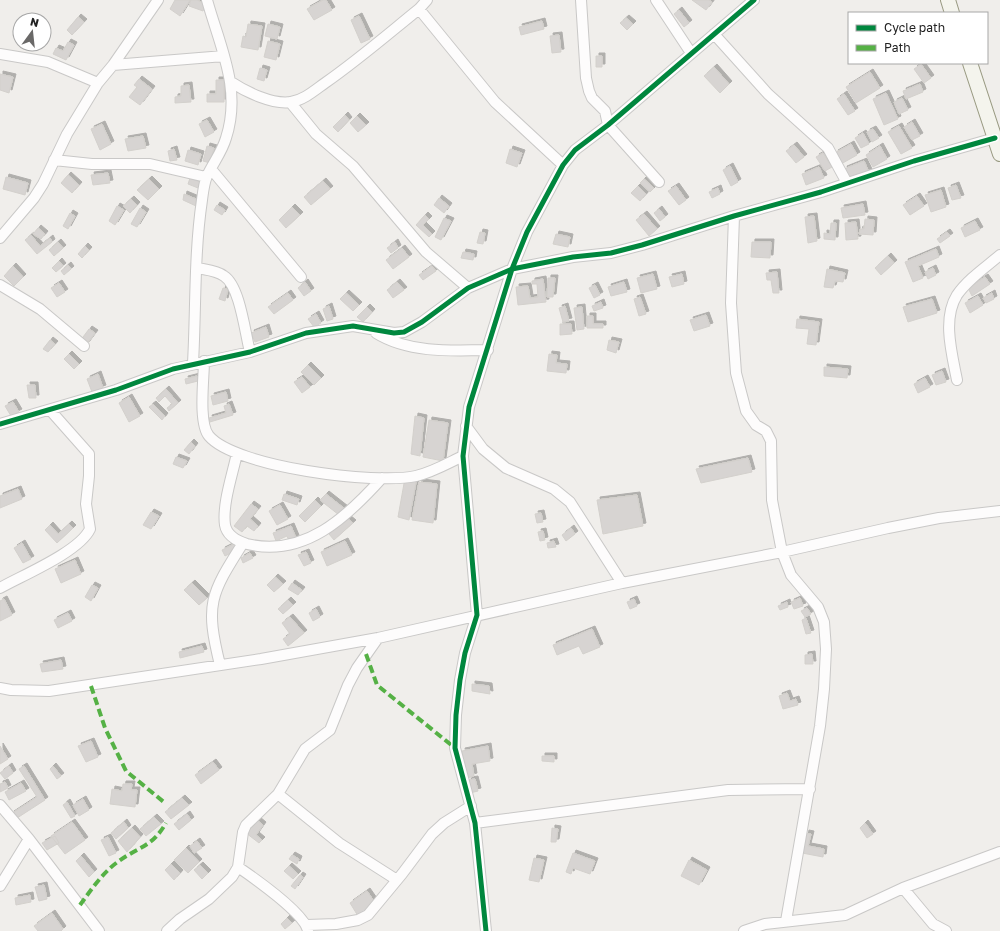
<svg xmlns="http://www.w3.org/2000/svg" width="1000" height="931" font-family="'Golos Text',sans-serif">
<defs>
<filter id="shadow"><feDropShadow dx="3" dy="-3" stdDeviation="0" flood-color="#0004"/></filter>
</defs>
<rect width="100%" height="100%" fill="#f0eeeb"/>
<!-- building -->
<path fill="#d7d4d2" stroke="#d3d0cc" filter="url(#shadow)" d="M175 0H190L180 16 170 9Z
M191 0H197L206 4 203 11 189 6Z
M323 0H326L332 10 314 20 307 9Z
M692 0H709L712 2 706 10Z
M679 10 689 23 684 27 674 14Z
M359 16 370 39 361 43 351 20Z
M78 17 84 22 72 35 67 30Z
M626 18 633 24 627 30 620 23Z
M542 21 544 29 521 35 519 27Z
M248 24 262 26 258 50 241 47 243 36 246 37Z
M268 24 280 27 277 39 265 36Z
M559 35 561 52 552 53 550 36Z
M268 41 280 44 276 60 264 57Z
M68 42 74 45 66 60 53 54 56 48 63 51Z
M596 56H602V67H596Z
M921 64 931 78 924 83 914 69Z
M714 67 729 84 720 93 704 76Z
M260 68 267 70 264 81 257 79Z
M870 72 880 88 856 103 846 87Z
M0 74 13 77 9 93 0 90Z
M139 79 152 89 140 105 129 97 137 87 134 85Z
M216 80H224V102H207V94H216Z
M920 84 923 92 906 99 903 91Z
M189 85 191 102 175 103V97L181 96V86Z
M886 93 898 119 884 125 873 99Z
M844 94 855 111 848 115 837 99Z
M902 98 908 110 899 114 894 102Z
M345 115 349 120 338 132 333 127Z
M357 116 366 125 358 132 350 123Z
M207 120 214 132 205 137 199 124Z
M912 122 920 136 912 140 904 127Z
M102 124 111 144 100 150 91 129Z
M899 126 912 148 901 154 888 132Z
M873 129 879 138 872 142 867 132Z
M863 133 869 144 861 148 855 138Z
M143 136 146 148 128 151 125 139Z
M851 144 857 155 841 164 835 153Z
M794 145 804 157 796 163 786 151Z
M207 146 214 148 210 163 203 161Z
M880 146 887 159 873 167 866 155Z
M174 149 177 160 170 161 168 151Z
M510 149 522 153 517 167 506 163Z
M188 150 201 154 198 165 185 161Z
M823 153 832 167 825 171 816 157Z
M864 161 869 172 848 180 844 169Z
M730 166 738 182 731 186 723 170Z
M819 167 824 178 806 185 802 174Z
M108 173 110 183 93 185 91 175Z
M68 175 79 185 72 193 61 183Z
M6 177 28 183 25 195 3 189Z
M190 178 200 182 198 188 188 184Z
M149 179 159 189 148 200 137 190Z
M644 179 654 188 650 192 640 183Z
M323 181 330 189 311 205 304 197Z
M956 185 961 198 952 200 948 188Z
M638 186 646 194 640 201 631 193Z
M676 186 686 200 679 205 668 191Z
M718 188 720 194 712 198 709 192Z
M941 190 946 207 931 212 925 195Z
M184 194 196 199V206L183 200Z
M917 196 924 206 910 215 903 205Z
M439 198 449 206 444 213 434 205Z
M131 199 137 205 130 213 123 206Z
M863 204 865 215 843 218 841 208Z
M217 205 225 210 222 215 214 210Z
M117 206 124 210 115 225 109 221Z
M292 207 300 215 286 228 279 220Z
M140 208 146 212 137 227 131 224Z
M659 209 665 217 660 221 654 213Z
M70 213 75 216 68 229 63 226Z
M644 214 657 229 649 236 636 220Z
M425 215 429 219 423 225 432 234 429 237 416 225Z
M814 216 817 241 808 243 805 217Z
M444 218 451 221 441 240 435 237Z
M865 219 874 220 873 235 859 234 860 229H864Z
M975 221 980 230 965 237 961 228Z
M856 222 858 239 846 240 845 223Z
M831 223H836L835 240 824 239V233L830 234Z
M38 228 45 234 41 239 33 234Z
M480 232 485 233 483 244 477 243Z
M947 232 950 236 940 243 937 239Z
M556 234 570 237 568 247 553 244Z
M31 235 40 246 50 238 52 242 37 254 25 240Z
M58 242 63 248 54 256 49 250Z
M395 242 398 248 391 253 387 248Z
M752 242H771L770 258 751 257Z
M85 246 89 250 82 258 78 254Z
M402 248 409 257 393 269 386 260Z
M936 249 939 257 918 266 923 278 913 282 905 262Z
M463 252 474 254 473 260 461 258Z
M888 256 894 263 881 275 875 268Z
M59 261 63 266 56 272 52 268Z
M68 265 71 269 64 275 61 271Z
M13 266 23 277 14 286 4 276Z
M432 266 436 271 423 280 419 275Z
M933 268 936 275 928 279 925 272Z
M827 269 845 273 843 282 835 281 833 288 824 287Z
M777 272 779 293H773L771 280H767L766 273Z
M653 274 657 289 641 293 637 278Z
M682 274 684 284 672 287 669 277Z
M985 277 990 284 972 296 968 288Z
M548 278H555L553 297H547Z
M543 279 546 302 518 305 516 287 528 286 530 298 538 297 537 284H532V281Z
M305 282 311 291 304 296 298 288Z
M397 282 404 290 393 298 387 290Z
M624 282 627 292 611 296 608 287Z
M59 283 65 292 57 297 51 288Z
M595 285 600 295 594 298 589 288Z
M223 288 228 289 225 301 219 299Z
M288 293 293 300 274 314 268 307Z
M346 293 359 305 353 311 340 299Z
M992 293 994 299 986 303 983 298Z
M978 296 983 305 970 313 965 303Z
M640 297 646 314 639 316 634 299Z
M932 299 937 313 908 322 903 307Z
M601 302 603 308 594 311 592 306Z
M329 306 333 319 327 321 323 309Z
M565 306 569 321 563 322 559 308Z
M367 307 372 312 363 322 357 317Z
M582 307 584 329 577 330 574 308Z
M316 314 321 323 314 327 308 319Z
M706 315 710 326 694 331 690 320Z
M587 316H593V324H603V328H587Z
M797 319 819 322 816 345 807 344 809 329 796 328Z
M560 324H571L572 334 560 335Z
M266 327 269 337 255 342 251 333Z
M89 329 95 333 86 345 80 341Z
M50 340 55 344 48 352 43 349Z
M609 340 619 342 616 353 607 350Z
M69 354 79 364 74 369 64 359Z
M549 354 557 355 556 363 567 364 566 373 547 371Z
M308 365 321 378 314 385 301 372Z
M824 367 848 369 847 378 824 376Z
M942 371 946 382 936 385 932 375Z
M98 374 103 388 92 392 87 379Z
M197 376 198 381 186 384 185 379Z
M302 377 310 387 302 393 294 382Z
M925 378 930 387 918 393 914 384Z
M27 385H35L36 398H29Z
M166 389 178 403 169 411 167 408 172 404 165 396 159 402 156 398Z
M226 392 228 401 213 405 211 396Z
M129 397 140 416 129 422 119 403Z
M13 402 19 412 11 416 5 406Z
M153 404 165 416 162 420 149 407Z
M229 404 233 415 210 422 209 418 226 413 224 406Z
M415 416 424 418 420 456 411 454Z
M429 420 448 423 443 461 423 457Z
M191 442 195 446 189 454 184 450Z
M176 457 187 461 183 468 173 464Z
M748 458 752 472 701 483 696 469Z
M405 478 416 482 409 520 398 517Z
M419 482 437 484 433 523 412 520Z
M18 489 22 499 0 508V496Z
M284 494 299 499 297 505 282 500Z
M326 494 345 509 339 515 320 500Z
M637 495 643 526 603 534 597 500Z
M315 500 321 506 305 522 299 516Z
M251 504 258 509 250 519 258 526 254 531 247 526 242 532 234 526Z
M280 505 288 519 277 525 269 511Z
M151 512 159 516 151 529 143 525Z
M541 513 543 522 537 523 535 514Z
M347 518 353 523 334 540 329 534Z
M69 524 73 528 57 543 45 530 50 525 58 534Z
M291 526 296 538 289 541 287 536 276 541 273 533Z
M571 528 575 534 566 541 562 535Z
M543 531 545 540 540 541 538 532Z
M345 541 352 555 327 566 321 552Z
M554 541 556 547 548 548 547 543Z
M22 543 31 559 23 563 14 548Z
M234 544 237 550 225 556 222 550Z
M306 552 311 563 304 566 298 555Z
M250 553 253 558 243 563 241 558Z
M75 560 81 574 61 583 55 569Z
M275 577 283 584 274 592 267 585Z
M192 583 207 598 199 605 184 590Z
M292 583 302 590 298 595 288 589Z
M92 585 98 588 91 601 85 597Z
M800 598 803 606 794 609 791 602Z
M4 599 12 615 0 621V601Z
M634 599 637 606 630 609 627 602Z
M288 600 293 605 283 614 278 609Z
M787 602 788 607 780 610 778 606Z
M807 608 811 614 805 617 801 611Z
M316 609 320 617 313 621 309 613Z
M68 613 72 621 58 628 54 620Z
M290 617 304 633 288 646 283 639 290 634 282 623Z
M806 618 811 633 806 634 802 620Z
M592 629 600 647 583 654 579 646 557 655 553 645Z
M202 646 204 652 180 658 179 652Z
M812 654 813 664H805V655Z
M61 660 63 669 42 672 40 664Z
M472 684 489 686 490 694 472 691Z
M787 693 790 701 796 699 798 705 783 709 779 696Z
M91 741 98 757 86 762 78 746Z
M0 746 8 759 0 764Z
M488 746 490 761 472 764 474 776 467 778 462 751Z
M542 756H554V762L542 761Z
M213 762 219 770 201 784 195 775Z
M9 766 13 773 5 779 0 773Z
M24 766 45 800 14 820 11 814 37 797 19 769Z
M53 766 61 776 57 779 50 769Z
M475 779 478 791 470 793 468 780Z
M5 782 8 788 0 792V784Z
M21 783 26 791 9 800 5 792Z
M123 784H132L131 790H137L135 807 110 804 112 789 122 791Z
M182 798 189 805 171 819 165 812Z
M83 799 89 810 79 816 73 805Z
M67 802 75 816 71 818 63 805Z
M187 814 191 820 179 830 174 824Z
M154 817 161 824 146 836 140 829Z
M257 820 263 825 256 835 262 840 259 843 246 833Z
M72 822 85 840 65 854 51 836Z
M124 822 128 828 116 839 111 833Z
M865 823 873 834 867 838 860 828Z
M132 828 140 837 127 852 118 841Z
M552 828 558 829 556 842H551Z
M806 833 811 834 808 846 824 849 823 857 802 853Z
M55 836 59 843 47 850 42 843Z
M108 837 116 853 109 856 101 840Z
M197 841 202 848 194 853 190 846Z
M186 848 199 862 188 873 174 860Z
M573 853 595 861 590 874 573 868 571 874 566 872Z
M292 855 299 859 297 864 289 859Z
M81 856 94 872 89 877 76 861Z
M534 858 544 860 539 882 529 880Z
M689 860 707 870 699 885 681 876Z
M171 864 180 873 174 880 165 870Z
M200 865 208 873 202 879 194 870Z
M289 866 298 874 293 879 284 871Z
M300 875 303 877 295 889 291 886Z
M44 885 47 899 39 901 35 887Z
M367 891 376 904 358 916 350 903Z
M30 895 31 902 16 905 15 898Z
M52 913 63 929 61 931H38L34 926Z
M287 918 292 923 285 929 281 924Z"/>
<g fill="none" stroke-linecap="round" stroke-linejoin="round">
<defs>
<path id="street" d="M581 0 586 78 589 91 592 98 605 111 608 125 659 182
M656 0 691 53
M419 9 495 102 563 165
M714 34 768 94 828 148 847 183
M0 54 48 62 98 83
M113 65 224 56
M231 82C246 92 273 105 291 102 304 100 315 90 325 83 358 60 388 34 419 9L427 0
M290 102 316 134 353 166 426 252 468 288
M54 160 92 164H150L206 177
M211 169 301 277
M734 216 731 303 736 373 746 411 756 425 766 431 771 441 772 500 782 552 791 575 818 607 824 622 826 649 824 689 820 726 786 921
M0 238 34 198 43 184 67 134 98 83 113 65 158 0
M197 268C206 270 216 270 224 276 240 286 245 333 250 352
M0 285 40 309 84 346
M376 333C408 353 451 351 488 350
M204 361C204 378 198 423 209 436 235 467 376 485 416 476 433 472 448 463 463 456
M193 363C196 309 194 254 202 200 203 192 204 183 207 176 213 163 222 152 226 138 242 89 220 47 207 0
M957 380C952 354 942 319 957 295 968 279 986 267 1000 255
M0 424 116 390 173 369 250 352 306 333 353 326 394 333 404 332 422 322 468 288 512 269 573 257 611 253 642 245 734 216 821 192 914 161 995 138
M466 426 483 449 506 468 554 489 570 502 622 583
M237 453C233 473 222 504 225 525 227 536 237 541 247 544 304 558 347 517 382 478
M0 588C23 575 79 552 90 529L86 504 89 476V454L50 410
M220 665C205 604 210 595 243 543
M0 688 11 690 49 691 261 659 378 638 622 583 782 552 888 528 939 518 1000 511
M278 794 339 843 397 880
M0 805 29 839 99 931
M475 823 728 790 810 789
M238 867C254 878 305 914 308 931
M0 886 29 839
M903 888 933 924 946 931
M307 925 336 924 358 920 368 915 402 874 432 834 444 823 471 806
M167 931 180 919 209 899 232 877 238 867 243 832 246 825 278 794 305 749 330 730 348 685 357 668 378 638
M486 931 475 823 455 748 456 715 460 680 465 653 477 615 463 456 469 407 512 269 527 232 563 165 575 150 608 125 754 0
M744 931 765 924 845 915 903 888 1000 852"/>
<path id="secondary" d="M948 0 952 13
M970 63 1000 154"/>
</defs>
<!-- street casing -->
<use href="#street" stroke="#c9c8c7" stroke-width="12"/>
<!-- secondary casing -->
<use href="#secondary" stroke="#999a82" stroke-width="16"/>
<!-- street -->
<use href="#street" stroke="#fdfcfc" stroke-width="10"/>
<!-- secondary -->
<use href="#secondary" stroke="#f4f4ed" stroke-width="14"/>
<!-- quiet -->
<path stroke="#55b145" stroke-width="4" stroke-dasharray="8 4" stroke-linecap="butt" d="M366 654 377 685 455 748
M91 686 105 728 126 771 165 803
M80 905C91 890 103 872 119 861 140 846 152 847 166 823"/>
<defs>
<path id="cycleway" d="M0 424 116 390 173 369 250 352 306 333 353 326 394 333 404 332 422 322 468 288 512 269 573 257 611 253 642 245 734 216 821 192 914 161 995 138
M486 931 475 823 455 748 456 715 460 680 465 653 477 615 463 456 469 407 512 269 527 232 563 165 575 150 608 125 754 0"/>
</defs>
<!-- cycleway casing -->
<use href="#cycleway" stroke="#fff" stroke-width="8"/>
<!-- cycleway -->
<use href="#cycleway" stroke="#00873e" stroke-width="5"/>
</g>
<!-- legend -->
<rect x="848" y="12" width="140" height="52" fill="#ffffff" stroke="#a7a7a7"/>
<rect x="856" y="25" width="20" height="6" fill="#00873e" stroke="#a7a7a7"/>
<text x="884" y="32" font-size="12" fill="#222222">Cycle path</text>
<rect x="856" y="45" width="20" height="6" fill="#55b145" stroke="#a7a7a7"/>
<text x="884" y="52" font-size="12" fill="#222222">Path</text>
<!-- north arrow -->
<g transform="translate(32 32) rotate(15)"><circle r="19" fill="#ffffff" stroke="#a7a7a7"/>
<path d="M0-3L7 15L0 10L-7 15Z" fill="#6a6968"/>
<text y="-6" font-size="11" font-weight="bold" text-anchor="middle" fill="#222222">N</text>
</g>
</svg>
